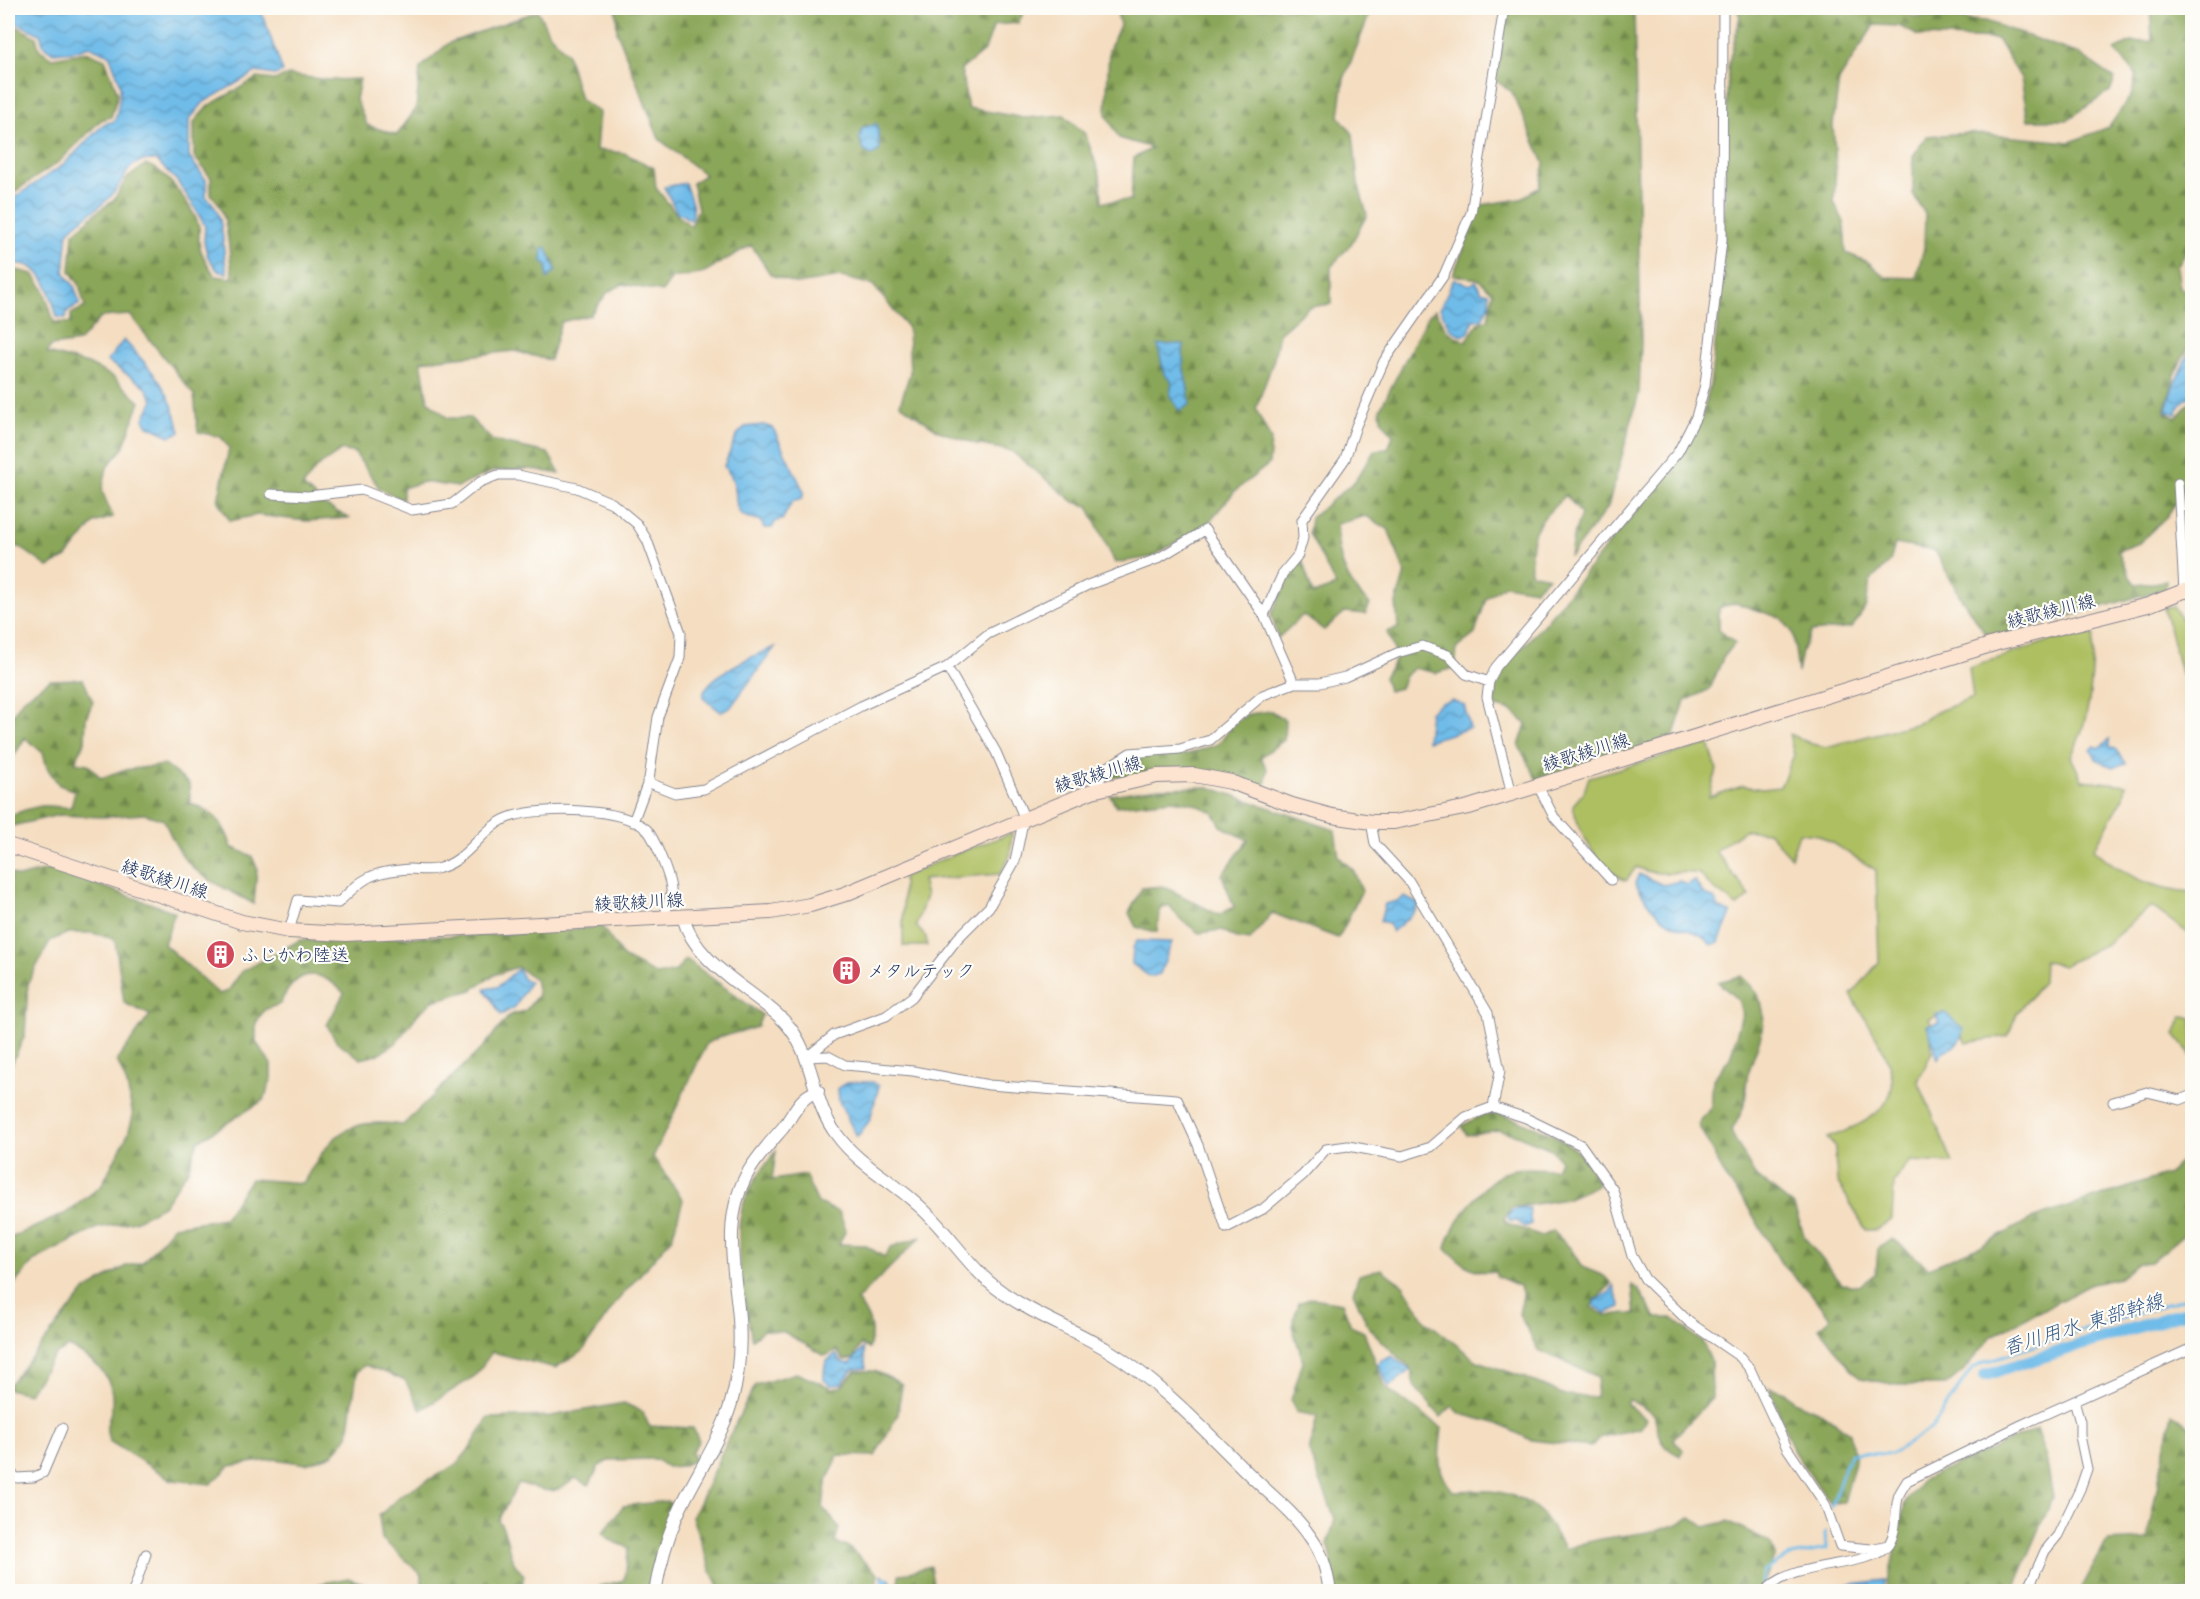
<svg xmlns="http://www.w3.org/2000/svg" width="2200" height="1599" font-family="'Comic Neue','Klee One',sans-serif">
<defs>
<pattern id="forest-firs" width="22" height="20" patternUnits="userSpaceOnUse" patternTransform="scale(1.5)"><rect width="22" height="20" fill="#8aa658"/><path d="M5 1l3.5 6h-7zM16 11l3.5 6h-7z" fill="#70884c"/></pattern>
<pattern id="water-waves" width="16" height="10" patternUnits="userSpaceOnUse" patternTransform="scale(1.5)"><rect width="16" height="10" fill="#70bce9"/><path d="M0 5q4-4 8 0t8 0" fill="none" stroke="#5b99c0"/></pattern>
</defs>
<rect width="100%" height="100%" fill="#fdfcf7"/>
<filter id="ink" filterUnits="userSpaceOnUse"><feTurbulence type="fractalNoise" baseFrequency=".0167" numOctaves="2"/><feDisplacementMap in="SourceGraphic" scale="12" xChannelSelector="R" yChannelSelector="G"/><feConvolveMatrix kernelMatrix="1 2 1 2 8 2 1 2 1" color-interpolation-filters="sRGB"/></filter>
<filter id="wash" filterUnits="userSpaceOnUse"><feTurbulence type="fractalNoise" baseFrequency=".008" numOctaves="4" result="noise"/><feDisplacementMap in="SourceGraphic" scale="24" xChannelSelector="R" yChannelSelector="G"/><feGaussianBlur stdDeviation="1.35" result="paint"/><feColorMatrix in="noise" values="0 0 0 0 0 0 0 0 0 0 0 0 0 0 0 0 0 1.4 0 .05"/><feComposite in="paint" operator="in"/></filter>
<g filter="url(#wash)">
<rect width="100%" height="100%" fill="#f4ddc0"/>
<!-- grass -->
<path fill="#aebf62" stroke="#647760" stroke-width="1.5" d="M2173 606 2183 621 2189 618 2192 606V686L2181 673 2164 608Z
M2094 634C2091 684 2093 711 2071 757L2082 780 2126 785 2124 797 2094 849C2124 876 2152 889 2192 892V936L2151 906 2108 943 2063 966 2044 961 2043 982 2017 1013 2008 1036 1967 1043 1944 1013 1929 1019 1934 1031 1931 1041 1932 1052 1918 1081 1953 1163 1910 1161 1894 1182 1892 1219 1876 1230H1866L1837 1181 1835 1147 1827 1138C1927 1103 1893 1065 1851 995L1879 962 1876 870 1819 835 1799 833 1791 857 1768 832 1744 830 1715 851 1750 896 1737 906 1709 885 1700 874C1674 869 1661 879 1636 867L1626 881C1599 868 1578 834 1573 805L1584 792 1589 777 1709 744 1717 770 1709 797 1743 786 1762 789 1780 787 1794 755 1789 734 1812 744 1826 747 1918 723 1936 712 1973 698 1969 668 2052 640Z
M1012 833 1010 856 1000 874 922 880 926 896 916 926 926 937 927 946H903V877L952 855Z
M2182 1017 2192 1018V1056L2175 1035Z"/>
<!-- forest -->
<path fill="url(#forest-firs)" stroke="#526a5b" stroke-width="1.5" d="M616 8H1026L1018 23 994 25 985 50 961 70 968 108 1025 118 1064 115 1085 134 1100 175 1102 202 1131 200 1134 158 1152 148 1119 138 1106 114 1109 50 1120 25 1116 8H1372L1344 79 1339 116 1353 134 1358 183 1367 215 1351 244 1331 267V304L1309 307 1279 333 1274 359 1256 409 1271 440 1269 464 1235 491 1208 523 1152 557 1115 563 1088 506 1074 502 1011 451 976 444 939 431 900 404 910 373 908 328 873 285 841 277 797 284 771 275 751 245 701 274 672 278 662 292 623 284 608 292 590 315 561 322 550 360 514 351 421 361 428 401 448 418H470L493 441 548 453 560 474 530 469 493 471 458 487 423 482 403 488V500L380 489 355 453 342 450 316 468 303 486 324 505 349 518 306 521 257 515 230 521 218 501 229 448 221 437 198 432 194 395 130 315 101 317 79 342 51 346 47 353 88 364 112 376 140 402 123 448 107 467 102 491 113 517 94 523 67 557 48 567 20 547 8 546V268L33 274 43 288 54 322 71 323V314L85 307 79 284 70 271 73 234 97 212 114 200 126 179 145 165C164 166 192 207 198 224 201 230 198 237 199 243 201 255 208 265 215 276L233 278C228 256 230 208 211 195V178L194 156V122L208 106 257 78 274 80 289 75 329 80 360 79 356 100 367 125 397 135 416 109 420 68 449 43 538 11 548 32 567 53 580 99 599 112 596 150 624 153 654 168 656 188 679 217 691 226 698 209 692 183 705 175 659 139 617 32Z
M1508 8 1634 9 1641 342 1639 393 1608 507 1570 557 1573 537 1581 514 1566 495C1536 525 1529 528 1531 573L1548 577 1535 590 1505 585 1486 598 1475 634 1457 648 1455 668 1436 673 1414 668 1405 676 1400 688 1388 691 1384 677 1397 658 1387 632 1398 628 1396 603 1405 573 1388 529 1366 516 1337 524C1337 556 1345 583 1370 604L1365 614 1345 612 1324 630 1303 615 1278 638 1271 614 1292 573 1302 560 1313 594 1336 586 1309 533 1311 518 1355 481 1375 450 1388 449 1393 435 1381 419 1380 409 1428 316 1435 310 1448 332 1466 342 1478 323 1488 320 1493 292 1478 279 1453 275 1481 205 1520 199 1540 187 1544 163 1512 92 1496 81Z
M1737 8H1901L1911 16 1986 21 2081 55 2115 79 2110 91 2067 120H2028L2021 78 1997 39 1919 36 1899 26 1874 25 1839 80 1833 125 1836 165 1834 202 1844 222 1846 253 1868 262 1885 277 1916 278 1924 248 1925 214 1913 194V156L1927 136 1970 133 2070 142 2109 127 2132 94 2136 74 2115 50 2131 42 2152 41 2150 8H2192V242L2177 266 2180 287 2192 298V347L2189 346 2176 371 2165 412 2176 418 2192 400V478L2167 516 2139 543 2118 551 2130 577 2136 585 2166 581 2165 589 1989 639 1961 598 1935 551 1895 544 1890 562 1870 581 1866 606 1852 628 1811 632 1802 651 1798 673 1793 633 1781 618 1735 603 1719 608V630L1735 643 1723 658 1710 689 1685 701 1673 737 1537 780 1519 746 1526 724 1512 711 1492 706 1494 683 1505 665 1543 625 1683 452 1701 420 1710 385 1722 289 1728 66 1740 17Z
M8 22 36 37 39 49 52 58 88 52 105 59 118 94 111 117 101 120 60 161 8 196Z
M83 679 93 702 86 718 85 742 75 762 88 764 101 778 123 770 165 765 189 784 190 803C212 811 226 823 231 847L252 856 257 868 254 904C205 876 187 877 164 820L145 814 102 817 59 815 8 827V817C18 812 30 808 41 806 51 805 60 808 71 807L75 791 59 785 47 768 43 753 25 738 9 764 8 771V722L23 699 50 680Z
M1271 711 1285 720 1284 740 1261 757 1267 769 1265 786C1214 771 1158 769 1106 779L1119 765 1127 769 1140 764 1139 755 1188 754 1218 744 1236 721 1249 714Z
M1209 787 1335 830 1339 857 1353 870 1362 891C1352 907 1348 923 1338 938L1272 913 1250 940 1236 938 1222 930 1199 933 1179 918 1169 905 1160 909 1157 932 1136 927 1129 913 1142 888 1163 886 1219 915 1234 907 1222 875 1248 840 1221 826 1213 812 1192 803 1172 800 1116 806 1110 795 1158 788Z
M52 869 175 912 164 944 219 994 228 991 242 971 300 940 489 935 602 927 624 958 657 975 676 971 686 959 762 1015 757 1027 720 1037 707 1043 653 1157 683 1200 672 1238 617 1301 582 1352 555 1368 492 1352 475 1376 421 1410 405 1380 365 1365 357 1372 348 1436 332 1455 306 1464 275 1459 230 1466 211 1484 172 1480 109 1441C103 1422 111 1421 112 1404 115 1375 92 1358 69 1347L55 1355 28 1394 8 1389V1386L86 1290 126 1266 143 1262 174 1226 224 1218 251 1179 303 1183C330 1136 345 1116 403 1125L485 1045 510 1015 525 1011 538 995 535 979 517 967 494 975 472 990 433 1001 418 1014 395 1044 377 1055 361 1059 336 1041 327 1025 344 993C317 966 296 969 280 1004L264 1010 256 1023V1042L271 1064V1080L264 1100 198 1141 188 1170 163 1206 135 1221 97 1228 35 1260 8 1291V1239L66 1213 101 1186 128 1134 133 1116 127 1085 117 1060 150 1015 124 1003 115 939 92 933H68L50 941 28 983 25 1035 8 1072V872L18 877Z
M1741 976C1779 1008 1760 1035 1748 1074 1745 1083 1747 1092 1745 1101 1744 1111 1736 1122 1731 1132L1754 1174 1794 1206 1805 1238 1842 1284 1859 1286 1876 1273 1878 1249 1893 1239 1929 1268 1989 1242 2031 1219 2168 1174 2182 1160 2187 1137 2192 1132V1228L2151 1262 2139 1263 2119 1278 2092 1284 1992 1336 1963 1371 1946 1385H1897L1861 1378 1849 1367 1819 1328 1830 1318 1817 1300 1781 1263 1745 1202 1727 1180 1698 1124 1711 1107 1713 1079 1730 1058 1742 1014 1739 1001 1718 982Z
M1500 1114C1540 1128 1584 1141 1598 1185L1566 1199 1511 1208 1504 1219 1508 1224 1542 1236 1553 1231 1571 1249 1582 1267 1604 1276 1611 1283C1605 1293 1596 1296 1591 1307 1615 1323 1613 1310 1635 1314L1632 1285 1638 1289 1656 1318H1672L1703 1343 1711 1361 1712 1398 1673 1439 1683 1450 1681 1456C1657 1446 1661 1434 1653 1413L1628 1399 1627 1404 1646 1419 1641 1428 1601 1437 1591 1447 1531 1440 1498 1424 1461 1414 1452 1406 1441 1417 1414 1386 1411 1369 1369 1328 1353 1292 1359 1275 1381 1269 1403 1285 1425 1320 1477 1361 1521 1376 1565 1395 1596 1397 1598 1377 1538 1350 1519 1314 1523 1296 1520 1286 1496 1276 1495 1271C1473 1275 1460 1262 1446 1248 1451 1223 1489 1174 1514 1169 1527 1167 1543 1169 1556 1169L1560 1160 1551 1149 1514 1134 1498 1130 1467 1135 1461 1126 1483 1115Z
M776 1151 772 1180 805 1175 818 1203 839 1212 846 1230 839 1244 865 1245 884 1257 891 1247 921 1237 857 1300C869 1317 875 1327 869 1349L861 1344 853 1359 843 1360 837 1350 825 1356 784 1332 764 1330 752 1339C745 1304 732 1240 743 1206 749 1185 763 1168 776 1151Z
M1313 1298 1342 1303 1351 1326 1364 1332 1386 1388 1442 1428C1439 1454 1435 1470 1453 1491 1484 1490 1513 1488 1538 1510 1549 1519 1557 1537 1565 1549 1577 1545 1589 1541 1601 1539 1633 1533 1663 1534 1691 1517L1705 1527 1728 1521 1770 1542 1775 1555 1760 1592 1336 1591 1328 1544 1335 1519 1309 1452 1317 1416 1296 1412 1291 1400 1303 1361 1292 1326 1298 1303Z
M855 1371H875L902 1384 898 1414 875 1456 838 1455 826 1484 823 1508 839 1527 835 1543 847 1546 878 1574 875 1591H721L712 1574 692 1517C714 1473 731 1427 756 1385L796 1373 832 1388 841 1387Z
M1769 1387 1785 1392 1794 1401 1822 1413 1850 1433 1855 1462 1844 1502 1830 1503 1794 1452Z
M624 1403 643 1412 649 1426 693 1428 699 1441 691 1452 695 1460 682 1466 667 1467 655 1459 610 1460 599 1466 589 1485 575 1478C553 1498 545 1491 519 1483L498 1520C513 1540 503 1555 524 1575L521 1591H422V1575L382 1539 379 1516 402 1494 456 1465 471 1447 488 1418 551 1416Z
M2172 1413 2192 1429V1591H2080L2107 1541 2147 1539Z
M2036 1429 2046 1458 2053 1498 2013 1591H1886L1905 1503 1923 1480Z
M667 1501 673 1505 648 1591H605L600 1586 624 1580 629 1548 610 1540 603 1533 623 1506Z
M930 1566 934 1590 939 1591H898L899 1575Z
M348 1578 382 1589 386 1591H310L319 1584Z"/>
<!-- water -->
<path fill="url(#water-waves)" stroke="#4676a4" stroke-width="1.5" d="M8 8H260L283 72 274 75 256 72 204 102 189 120V157L206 180V197C227 212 221 249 227 273L218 271 208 257 204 242 205 226 192 203 177 181 156 160C123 158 126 183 108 199 95 211 80 219 68 232L64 272 74 286 80 304 67 311 66 318 57 317C52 300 47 271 26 265 20 263 14 265 8 262V202L63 165 104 124 115 121C123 89 123 86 109 55L89 46 75 51 53 53 44 46 40 34 14 22 8 15Z
M877 124 880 150 872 155 864 151 860 139 862 128Z
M685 183C688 195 697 208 691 220L677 212 664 187Z
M546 247 556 270 547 279V266L542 261 543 248Z
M1454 279 1470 285 1476 281 1481 291 1489 293V305L1482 319 1473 320 1469 332 1463 336 1450 329 1440 308Z
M124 340C154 373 170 387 180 432L170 436 148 426 144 419 153 400 145 386 107 361Z
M1184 344C1180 370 1188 379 1190 404L1180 411 1170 396 1172 382 1164 374 1158 345Z
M2190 350H2192V395L2180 404 2176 414 2167 411 2174 385Z
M763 425 773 428 804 492 802 499 792 502 782 520 776 521 772 528H764L760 520C725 516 742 500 732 478 730 474 727 470 724 466L737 435 745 427Z
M775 647 730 708 721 712 703 698C702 677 757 654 775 647Z
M1452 700 1464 705 1470 728 1427 741 1430 712 1441 703Z
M2110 739V747L2115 749 2126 763 2112 768 2096 759 2091 750 2095 746 2099 748Z
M1639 874 1663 885 1680 881 1687 885 1695 880C1699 888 1703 897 1714 898L1718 907 1731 913 1719 942 1711 945C1696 927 1691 934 1674 925 1656 917 1645 899 1635 883Z
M1404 897 1419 904 1416 911 1392 932 1388 923 1380 921 1385 904 1398 901Z
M1137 941 1172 942 1160 974 1150 977 1132 964 1133 948Z
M518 969 524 980 530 981 515 1007 501 1015 485 989 497 987Z
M1945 1013 1963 1029C1961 1043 1956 1047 1943 1051L1938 1059 1927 1025 1939 1023 1936 1014Z
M860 1082H873L879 1086 870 1120 857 1137 839 1101 838 1088 846 1083Z
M1520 1208H1529L1531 1224 1524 1227 1517 1221H1510L1508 1217 1511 1211Z
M1613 1285 1621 1307 1606 1313 1594 1306 1596 1300 1610 1292Z
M863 1348 866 1368 853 1369 841 1384 831 1385 824 1380C824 1366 824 1361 836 1354L841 1362 850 1364Z
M1392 1356 1410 1370 1389 1387 1379 1365 1381 1360Z
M882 1575 889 1578 896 1591H880Z
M1886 1580 1882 1591H1794Z"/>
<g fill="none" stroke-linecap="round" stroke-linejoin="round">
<!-- stream -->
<path stroke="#70bce9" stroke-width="3" d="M1831 1507 1850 1453 1891 1454 1932 1428 1972 1368 1984 1362 2192 1296
M1761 1584 1765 1571 1787 1557 1826 1549 1825 1532"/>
<!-- canal -->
<path stroke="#70bce9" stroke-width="12" d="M1985 1375 2192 1310"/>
</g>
</g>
<g filter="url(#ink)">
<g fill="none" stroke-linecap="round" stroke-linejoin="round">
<defs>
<path id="minor" d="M2178 483 2184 591
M271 494 308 496 362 490 412 510 452 504 480 482 498 475H518L577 488 612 503 637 524 647 540 681 633 680 658 658 717 649 779 633 822
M1264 615 1283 573 1298 555 1303 538 1302 520 1345 459 1356 426 1384 361 1444 275 1471 213 1504 8
M647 782 675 793 704 789 861 706 947 667 988 634 1088 585 1157 559 1205 530 1264 615 1294 683
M1538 786 1554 817 1611 880
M1092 791 1108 767 1130 753 1180 749 1210 740 1263 695 1294 683H1320L1345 677 1397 653 1422 646 1448 655 1466 674 1489 682
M1512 794 1487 697 1489 682 1496 667 1678 452 1696 417 1705 385 1722 240 1723 8
M1371 822 1375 844 1409 881 1488 1013 1500 1071 1493 1107
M289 931 298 900 338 903C364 877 371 872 409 869 417 869 427 871 436 869 470 862 481 825 513 816 543 807 621 807 646 829 654 836 672 881 671 892 670 900 666 910 664 918
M807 1057 828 1056 845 1065 913 1071 989 1085 1177 1099 1198 1145 1226 1228 1263 1209 1303 1175 1326 1149 1348 1146 1402 1156 1431 1147 1466 1117 1493 1107 1526 1118 1581 1145 1613 1190 1632 1256 1645 1279 1689 1322 1740 1357 1750 1369 1787 1448 1825 1504 1840 1546 1871 1549 1888 1545
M807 1057 834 1035 886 1016 912 997 958 938 989 907 1015 861 1024 817 996 752 947 667
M2113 1102 2147 1092 2180 1100 2192 1095
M8 1471 17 1478 34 1477 43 1473 62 1428
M133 1592 146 1554
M1765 1592C1792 1558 1872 1570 1889 1544 1898 1529 1894 1514 1898 1498 1899 1492 1904 1487 1907 1481L2021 1425 2192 1348
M2023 1592 2033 1578 2045 1551 2058 1535 2080 1489 2087 1469 2080 1436V1422L2074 1401"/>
<path id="tertiary" d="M683 917C696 966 752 988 785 1022 815 1054 811 1102 837 1135 858 1164 891 1180 917 1204 944 1227 963 1259 989 1282 1023 1311 1068 1326 1106 1349 1161 1382 1205 1431 1251 1476 1271 1495 1295 1514 1311 1538 1323 1554 1327 1572 1330 1592
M655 1592C660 1563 667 1536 680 1509 696 1475 720 1441 731 1403 739 1376 741 1347 739 1318 735 1270 722 1222 746 1176 755 1159 769 1144 782 1129 794 1115 798 1097 818 1091"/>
<path id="secondary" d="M8 845 242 922 289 931 346 934 771 912 810 905 845 894 1092 791 1157 776 1194 775 1231 782 1292 805 1332 816 1371 822H1394L1469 807 1997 643 2148 605 2184 591H2192"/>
</defs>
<!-- minor casing -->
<use href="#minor" stroke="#88868f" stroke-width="11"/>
<!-- tertiary casing -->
<use href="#tertiary" stroke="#88868f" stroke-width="14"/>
<!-- secondary casing -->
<use href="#secondary" stroke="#88868f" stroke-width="16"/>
<!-- minor -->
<use href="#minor" stroke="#fff" stroke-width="9"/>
<!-- tertiary -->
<use href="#tertiary" stroke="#fff" stroke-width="12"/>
<!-- secondary -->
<use href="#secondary" stroke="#fde4d1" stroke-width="14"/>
</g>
</g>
<!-- icons -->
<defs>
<symbol id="building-disc" viewBox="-11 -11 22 22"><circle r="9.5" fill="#d1495b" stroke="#fdfcf7"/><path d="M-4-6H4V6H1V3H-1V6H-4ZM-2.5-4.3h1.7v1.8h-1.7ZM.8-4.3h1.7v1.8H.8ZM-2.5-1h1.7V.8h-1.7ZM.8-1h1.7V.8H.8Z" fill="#fff"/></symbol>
</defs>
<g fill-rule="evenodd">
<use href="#building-disc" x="204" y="938" width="33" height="33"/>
<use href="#building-disc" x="830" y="954" width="33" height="33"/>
</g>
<g text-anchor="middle" stroke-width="4.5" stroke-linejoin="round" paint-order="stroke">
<!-- street labels -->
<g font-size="18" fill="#1b2f5e" stroke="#fdfcf7">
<text transform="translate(2051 611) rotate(-14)" y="6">綾歌綾川線</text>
<text transform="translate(1586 752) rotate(-17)" y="6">綾歌綾川線</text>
<text transform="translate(1098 774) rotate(-16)" y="6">綾歌綾川線</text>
<text transform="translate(165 879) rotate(18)" y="6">綾歌綾川線</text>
<text transform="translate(639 902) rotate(-3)" y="6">綾歌綾川線</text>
</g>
<!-- poi labels -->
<g font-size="18" fill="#1b2f5e" stroke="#fdfcf7" text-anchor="start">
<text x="241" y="961">ふじかわ陸送</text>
<text x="867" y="977">メタルテック</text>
</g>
<!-- water labels -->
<g font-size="20" font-style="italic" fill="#355988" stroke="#fdfcf7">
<text transform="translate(2083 1324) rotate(-17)" y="7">香川用水 東部幹線</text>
</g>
</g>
<!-- margin -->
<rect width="2200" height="1599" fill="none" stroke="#fdfcf7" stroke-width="30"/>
</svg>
